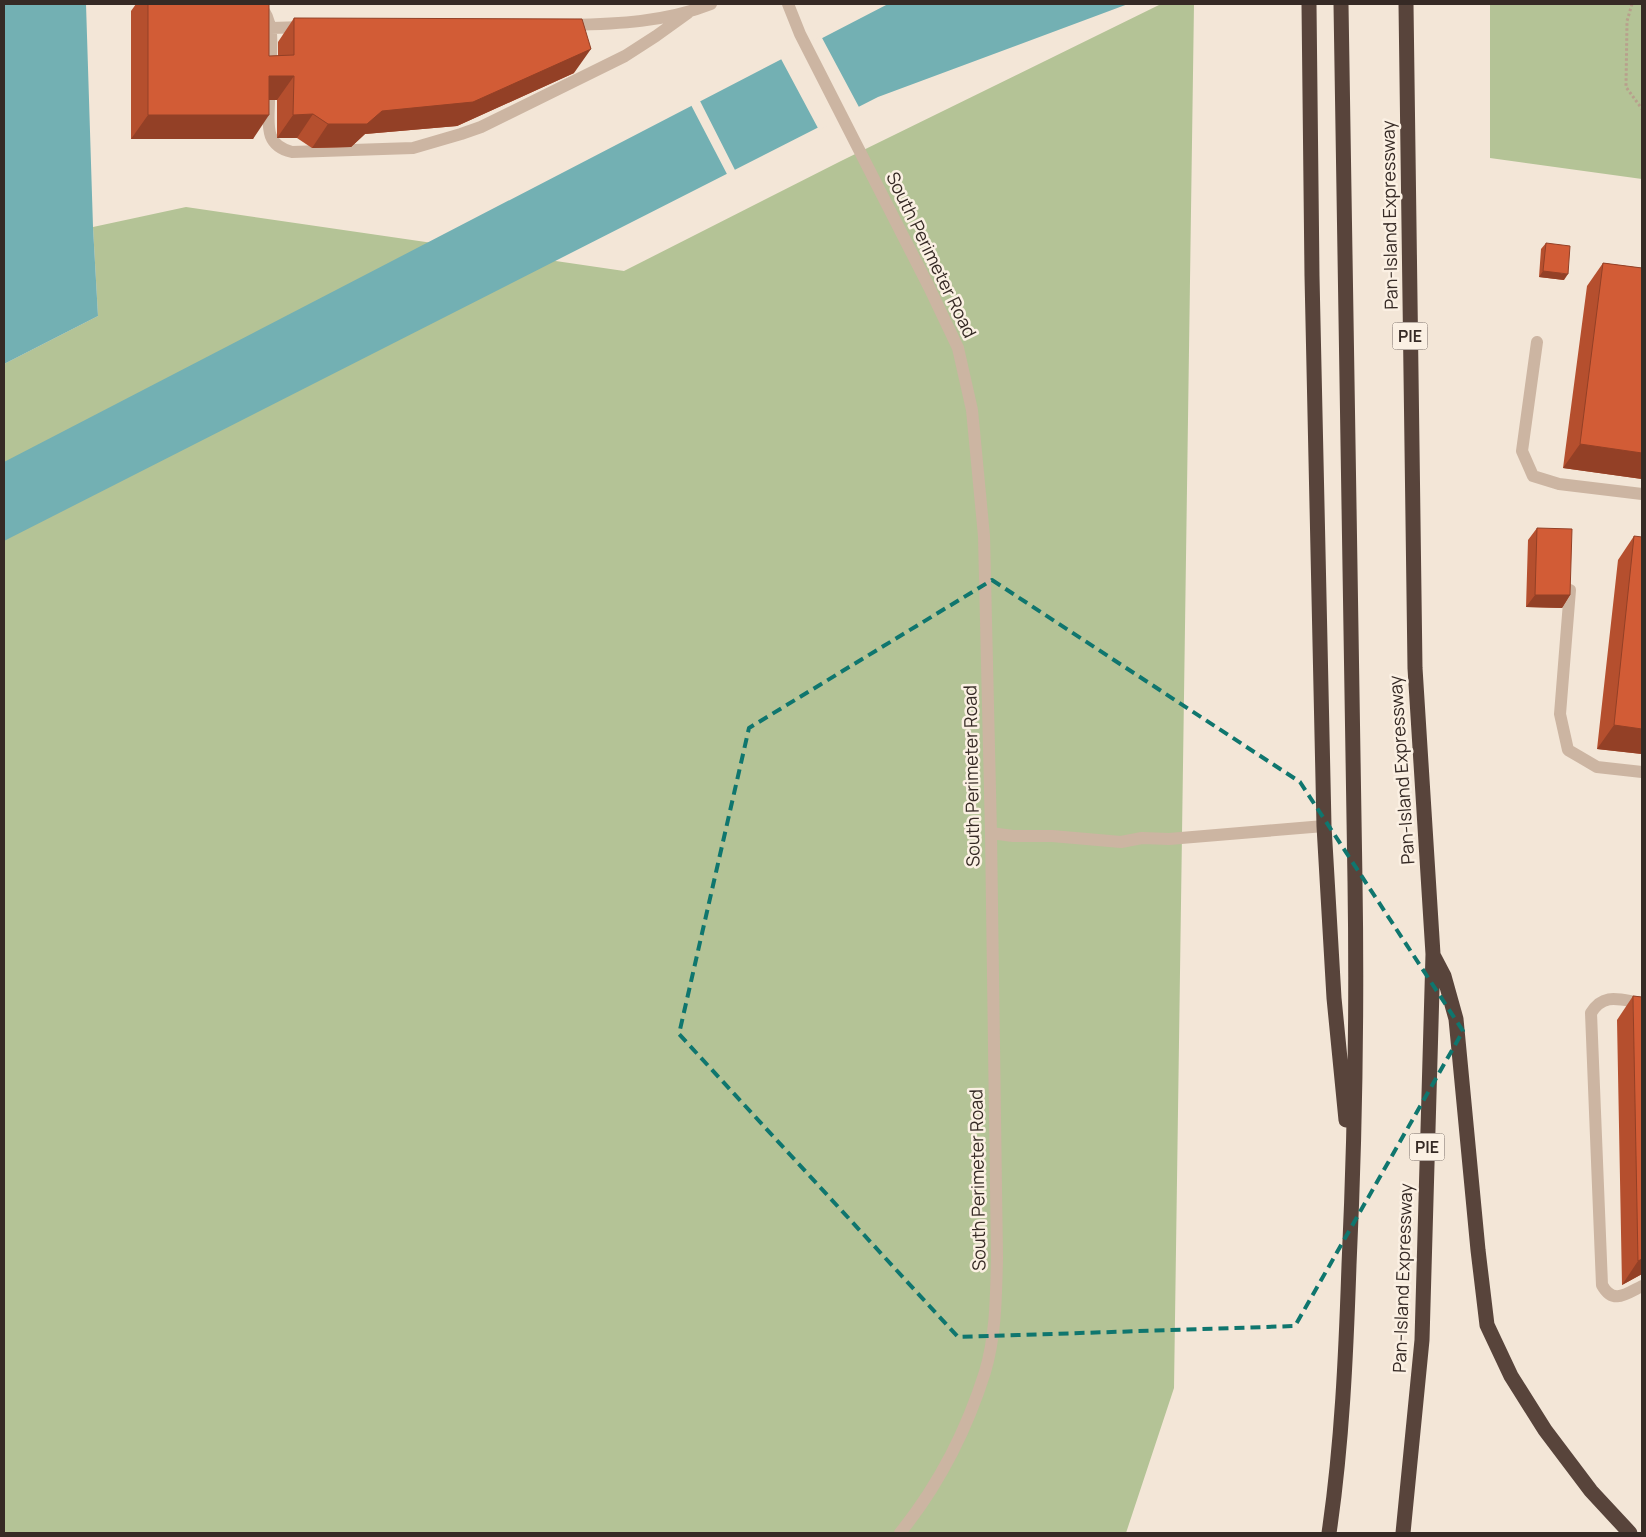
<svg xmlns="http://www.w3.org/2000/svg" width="1646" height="1537" font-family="Manrope,sans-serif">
<rect width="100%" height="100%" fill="#f3e6d7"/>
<!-- green -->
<path fill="#b4c396" d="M1161 4H1194L1174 1388 1126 1533H4V364L98 316 93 227 186 207 624 271 841 161Z
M1490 4H1642V179L1490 158Z"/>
<!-- water -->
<path fill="#73b0b3" d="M4 4H86L93 227 98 316 4 364Z
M888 4H1128L878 97 4 541V462Z"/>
<!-- pier -->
<path fill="#f3e6d7" d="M821 36 860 109 819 130 780 57Z
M699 99 736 172 728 176 690 103Z"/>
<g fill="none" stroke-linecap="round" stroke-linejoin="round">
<!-- path -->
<path stroke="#b89f8c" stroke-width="3" stroke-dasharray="2.5 2.5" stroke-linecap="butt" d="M1632 4 1627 21 1626 87 1642 109"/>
<!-- minor -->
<path stroke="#ccb5a2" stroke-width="12" d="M259 4C276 23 271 49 270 73
M788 4 800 34 929 287 958 348 972 410 984 536 991 833 997 1258C996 1296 996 1335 985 1372 967 1429 938 1486 900 1533
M569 25C617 24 666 22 711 4
M271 28 304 27
M269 100C269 123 263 145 292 152L413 148 461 134 481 127 625 56 656 36 688 13
M1537 342 1522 451 1533 476 1559 484 1642 494
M1570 590 1560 714 1568 750 1597 767 1642 772
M991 833 1013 836H1052L1121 842 1142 838 1169 839 1324 826
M1642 1003C1620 1000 1604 992 1591 1013L1602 1285C1613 1305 1626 1294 1642 1286"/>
<!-- highway -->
<path stroke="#58443b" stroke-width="15" d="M1309 4 1312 276 1324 826 1334 998 1346 1120
M1433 955 1444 976 1456 1019 1478 1250 1487 1325 1511 1376 1545 1430 1591 1491 1630 1533
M1329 1533C1342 1445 1346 1354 1349 1265 1355 1137 1357 1009 1355 881 1352 588 1343 296 1341 4
M1403 1533 1422 1340 1433 954 1415 668 1406 4"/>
</g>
<!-- wall -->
<path fill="#b54f2e" d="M136 4H269V56H278V42L294 18 574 73 457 126 365 134 351 147 312 148 297 138H277V100H269L253 139H131V11Z
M1546 243 1564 280 1539 277 1541 249Z
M1603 263 1642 268V479L1563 468 1587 286Z
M1537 528 1570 595 1562 608 1526 607 1528 540Z
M1634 536 1642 754 1597 749 1618 560Z
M1633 996 1642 1274 1622 1285 1617 1020Z"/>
<!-- shaded-wall -->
<path fill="#934026" d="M591 49 574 73 457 126 365 134 351 147 312 148 328 124 382 111Z
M269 76H294L277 100H252Z
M313 114 297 138H277L293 115Z
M148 115H269L253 139H131Z
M1543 271 1568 274 1564 280 1539 277Z
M1580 444 1642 453V479L1563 468Z
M1535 595H1570L1562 608 1526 607Z
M1614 725 1642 729V754L1597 749Z
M1642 1259V1274L1622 1285 1638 1261Z"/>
<!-- building -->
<path fill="#d25c36" stroke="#934026" d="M148 4H269V56L294 55V18L582 19 591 49 473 102 382 111 367 124H328L313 114 293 115 294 76H269V115H148Z
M1546 243 1570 246 1568 274 1543 271Z
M1603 263 1642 268V453L1580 444Z
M1537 528 1572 529 1570 595H1535Z
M1634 536 1642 537V729L1614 725Z
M1633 996 1642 997V1259L1638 1261Z"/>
<!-- marked area -->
<path fill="none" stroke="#0f766e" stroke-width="4" stroke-dasharray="10 6" stroke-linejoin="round" d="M992 580 1300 782 1463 1031 1295 1326 958 1337 679 1034 749 728Z"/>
<g text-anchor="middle" stroke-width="5" stroke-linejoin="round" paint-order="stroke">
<!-- shield labels -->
<g fill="#fbf0e3" stroke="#71655e" stroke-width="1">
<rect x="1392.5" y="322.5" width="35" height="27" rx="4"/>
<rect x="1409.5" y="1133.5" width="35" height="27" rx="4"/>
</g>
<g font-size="16" font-weight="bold" fill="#362a25">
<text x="1410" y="342">PIE</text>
<text x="1427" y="1153">PIE</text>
</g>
<!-- street labels -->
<g font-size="18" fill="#362a25" stroke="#fbf0e3">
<text transform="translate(1390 215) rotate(-91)" y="6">Pan-Island Expressway</text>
<text transform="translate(931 255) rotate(64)" y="6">South Perimeter Road</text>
<text transform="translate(1402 770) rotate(-94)" y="6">Pan-Island Expressway</text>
<text transform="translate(972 776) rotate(-91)" y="6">South Perimeter Road</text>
<text transform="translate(978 1180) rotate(-91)" y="6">South Perimeter Road</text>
<text transform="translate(1403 1278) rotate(-88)" y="6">Pan-Island Expressway</text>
</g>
</g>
<!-- border -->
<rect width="1646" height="1537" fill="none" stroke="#362a25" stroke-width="10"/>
</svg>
